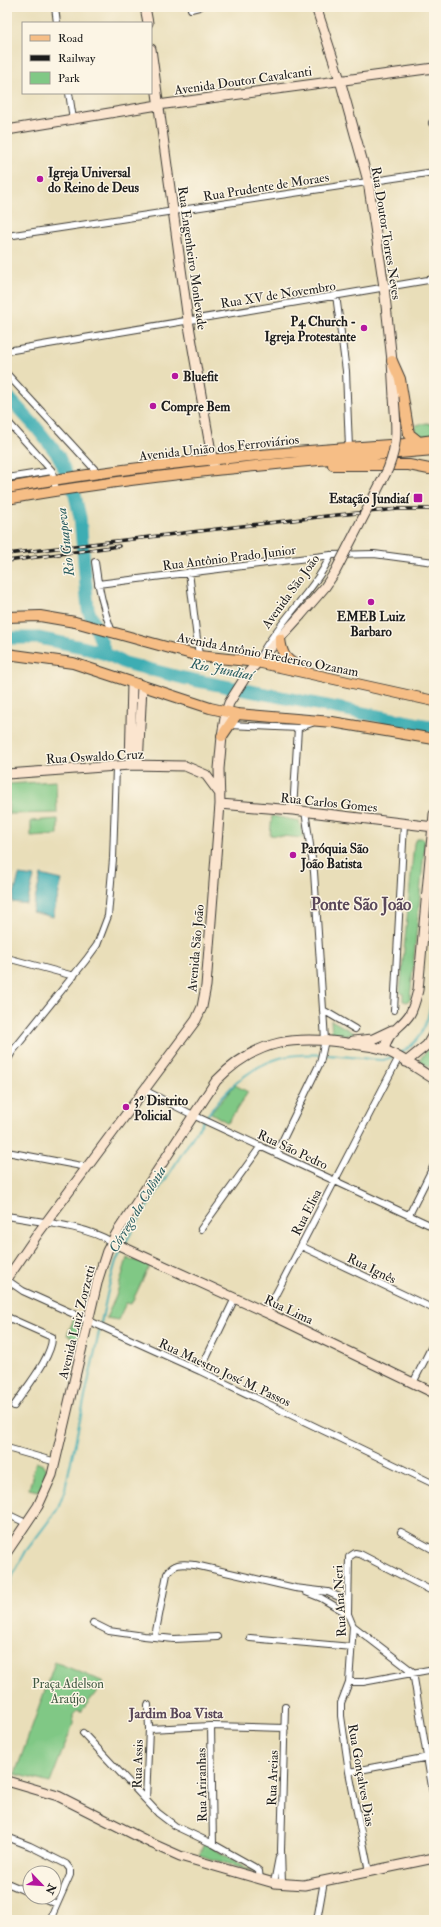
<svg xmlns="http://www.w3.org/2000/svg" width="441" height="1927" font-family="'IM FELL Double Pica',serif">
<rect width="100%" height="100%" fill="#fcf5e5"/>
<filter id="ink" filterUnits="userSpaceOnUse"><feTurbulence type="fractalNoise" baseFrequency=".025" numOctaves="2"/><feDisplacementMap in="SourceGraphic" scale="8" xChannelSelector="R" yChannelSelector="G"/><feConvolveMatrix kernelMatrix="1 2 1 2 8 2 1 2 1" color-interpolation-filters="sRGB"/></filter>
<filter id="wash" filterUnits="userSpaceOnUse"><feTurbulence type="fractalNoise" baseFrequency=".012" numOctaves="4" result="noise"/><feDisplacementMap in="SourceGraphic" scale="16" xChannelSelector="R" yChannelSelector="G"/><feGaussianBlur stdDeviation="0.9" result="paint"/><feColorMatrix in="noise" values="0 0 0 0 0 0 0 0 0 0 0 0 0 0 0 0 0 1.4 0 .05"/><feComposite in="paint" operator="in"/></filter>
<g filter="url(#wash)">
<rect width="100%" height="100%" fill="#e9deb9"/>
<!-- green -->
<path fill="#80c885" stroke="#4e7250" d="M427 423 434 425V435C426 436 419 438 414 430L416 425Z
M56 781 57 813 9 814 8 784Z
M272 816 299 821 304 838 270 835Z
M58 819V835L31 837V821Z
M418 838H422L425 842 410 999 407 1002 403 1001V994L400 993 414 843Z
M331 1020 356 1034 332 1035Z
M433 1044V1064L429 1067 419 1060Z
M235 1085 248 1092 228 1123 211 1113Z
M127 1258 150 1265 131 1304 126 1303 118 1320 106 1318 116 1296Z
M74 1319 85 1324 78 1340 67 1335Z
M36 1462 43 1465 46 1470 41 1487 37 1491 29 1489Z
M55 1662 104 1682 81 1712 77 1711 73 1715V1724L50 1783 15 1774Z
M204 1843 254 1872 199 1855Z"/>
<!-- water -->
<path fill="#3cadb3" stroke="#2c6468" d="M19 875 34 877 27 904 12 902Z
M41 875 62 880 53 917 32 912Z"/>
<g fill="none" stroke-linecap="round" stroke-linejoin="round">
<!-- stream -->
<path stroke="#3cadb3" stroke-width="2" d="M399 1054C429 1038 430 1011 434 980
M125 1244C137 1220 154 1197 169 1174 198 1130 225 1074 280 1058 309 1050 352 1058 383 1060L392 1057
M7 1595 13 1575 26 1551 57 1510 65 1489 109 1286 116 1261 122 1250"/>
<!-- river -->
<path stroke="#3cadb3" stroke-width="13" d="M7 396 35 426 58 455 74 491 80 517 88 609 106 654
M7 638H39L82 647 106 654 125 663 183 678 434 727"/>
</g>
</g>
<g filter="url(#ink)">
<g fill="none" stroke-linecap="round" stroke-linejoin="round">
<defs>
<path id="street" d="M55 7 57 23
M191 9 199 7
M69 93 73 119
M432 123H434
M7 236 434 172
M336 295 346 371 349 448
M7 351 434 279
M7 374 98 473
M7 421 52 471 56 490
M7 478 52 471
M95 562C98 587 103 609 112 632
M189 572 199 656
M98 584 331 555 374 554 434 562
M262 653C282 618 314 591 331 555
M229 725 298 728 312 723
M293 810 298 728
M7 958 74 976
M323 1010 355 1029
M394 1010 404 824
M7 1061 12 1052 86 960 97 945 108 916 113 859 116 767
M144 1090 193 1115 434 1227
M7 1152 87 1167
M276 1154 320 1063 325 1040 314 872 305 811
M409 1215 434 1165
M7 1216C40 1222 83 1225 112 1242
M201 1229 261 1146
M301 1246 434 1309
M7 1280 23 1291 200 1371 434 1484
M266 1313 399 1057
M7 1317 52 1337C53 1356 25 1389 14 1406
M200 1371 235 1298
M413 1383 434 1342
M7 1448 56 1462
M7 1514 26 1523
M401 1532 434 1550
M306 1592 321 1598 348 1614
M93 1623 109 1631 144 1636 174 1639 217 1637
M353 1626 413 1672 434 1799
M155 1636 167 1574C174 1562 183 1564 195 1565L295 1588 328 1592 348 1601
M250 1638 352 1647
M349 1682H363L434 1669
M211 1726 213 1844
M149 1729 211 1726 285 1728
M83 1733 158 1813 175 1826 213 1844 254 1867 259 1871 260 1880
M349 1772 434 1756
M146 1800 149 1729 148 1705
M7 1837 30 1846 66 1864 70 1869V1875L50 1920
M369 1872 349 1772 341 1716V1703L349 1682 353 1626 348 1614 349 1557 355 1553 360 1554 434 1592
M7 1883 30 1893
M274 1883 279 1857
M282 1884 281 1850 285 1707
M41 1897 57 1904
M317 1920 324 1881"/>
<path id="secondary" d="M145 7 148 23
M316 7 340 80 368 181 384 287 392 361 394 397
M151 49 188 320 214 469
M7 130 158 105 434 68
M130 765 132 683
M138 765 142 686
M7 774 130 765 185 766 206 775 220 794
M220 804 293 810 434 827
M353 1041 373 1039 392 1030
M385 1050C385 1033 402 1027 410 1014 414 1007 416 998 418 990L434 814
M406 1062 427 1045 434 1033
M112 1242 280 1319 434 1393
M7 1279 39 1232 196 1020 202 1007 206 986 220 804 219 769 222 736 226 712 229 703 248 673 300 616
M7 1552 38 1506 52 1475 98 1279 107 1251 116 1234 216 1081C257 1038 297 1035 354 1044 364 1046 377 1046 387 1051 403 1058 419 1070 434 1079
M7 1781 58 1796 153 1844 180 1856 274 1883 304 1885 434 1858"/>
<path id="primary" d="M392 361 400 379 409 434 419 442
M333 465H409L429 469
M7 488C138 464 271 453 404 444L434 440
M7 499C148 474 291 462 434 450
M7 617 40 616 75 622 199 656 257 662 434 701
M280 639C282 655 286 661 300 667
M7 654 73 663 210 708 237 714 332 722 434 739
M222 736 237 714"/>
</defs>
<!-- street casing -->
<use href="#street" stroke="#3b3934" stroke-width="8"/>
<!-- secondary casing -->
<use href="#secondary" stroke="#3b3934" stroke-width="11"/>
<!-- primary casing -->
<use href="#primary" stroke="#3b3934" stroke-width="12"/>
<!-- street -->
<use href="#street" stroke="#fff" stroke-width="6"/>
<!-- secondary -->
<use href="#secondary" stroke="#fbe5cf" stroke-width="9"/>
<!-- primary -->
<use href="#primary" stroke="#f6be86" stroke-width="10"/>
<defs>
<path id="rail" d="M7 554 327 516 398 509H434
M7 561 119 546"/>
</defs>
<!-- rail casing -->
<use href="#rail" stroke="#1c1c1c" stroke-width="3.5"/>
<!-- rail -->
<use href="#rail" stroke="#fcf5e5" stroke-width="2" stroke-dasharray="6" stroke-linecap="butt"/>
<defs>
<path id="secondary-bridge" d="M300 616 325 587 335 572 388 469C399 440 396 427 394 397"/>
</defs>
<!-- secondary-bridge casing -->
<use href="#secondary-bridge" stroke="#3b3934" stroke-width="11" stroke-linecap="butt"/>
<!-- secondary-bridge -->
<use href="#secondary-bridge" stroke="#fbe5cf" stroke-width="9"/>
</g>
</g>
<!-- markers -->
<g fill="#b5179e" stroke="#fcf5e5" stroke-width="1.5">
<circle cx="40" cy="179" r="4"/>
<circle cx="364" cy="328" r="4"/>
<circle cx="175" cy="376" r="4"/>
<circle cx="153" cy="406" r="4"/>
<rect x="413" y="493" width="10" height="10" rx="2"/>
<circle cx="371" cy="602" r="4"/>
<circle cx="293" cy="855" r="4"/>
<circle cx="126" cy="1107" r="4"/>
</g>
<g text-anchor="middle" stroke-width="3" stroke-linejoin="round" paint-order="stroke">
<!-- street labels -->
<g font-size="13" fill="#1c1c1c" stroke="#fcf5e5">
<text transform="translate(243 80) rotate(-8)" y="5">Avenida Doutor Cavalcanti</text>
<text transform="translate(266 186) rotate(-9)" y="5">Rua Prudente de Moraes</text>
<text transform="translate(387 233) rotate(81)" y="5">Rua Doutor Torres Neves</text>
<text transform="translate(193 258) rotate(82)" y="5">Rua Engenheiro Monlevade</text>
<text transform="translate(278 294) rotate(-9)" y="5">Rua XV de Novembro</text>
<text transform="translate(219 447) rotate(-6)" y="5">Avenida União dos Ferroviários</text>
<text transform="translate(229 557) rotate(-7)" y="5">Rua Antônio Prado Junior</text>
<text transform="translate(290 591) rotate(-54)" y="5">Avenida São João</text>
<text transform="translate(268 654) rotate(11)" y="5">Avenida Antônio Frederico Ozanam</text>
<text transform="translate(95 756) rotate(-3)" y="5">Rua Oswaldo Cruz</text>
<text transform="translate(329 802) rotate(6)" y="5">Rua Carlos Gomes</text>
<text transform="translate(195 948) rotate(-85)" y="5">Avenida São João</text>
<text transform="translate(293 1149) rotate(25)" y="5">Rua São Pedro</text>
<text transform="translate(306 1212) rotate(-63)" y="5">Rua Elisa</text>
<text transform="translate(372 1268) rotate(26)" y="5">Rua Ignês</text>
<text transform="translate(289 1309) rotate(25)" y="5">Rua Lima</text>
<text transform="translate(76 1322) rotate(-76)" y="5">Avenida Luiz Zorzetti</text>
<text transform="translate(225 1372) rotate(25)" y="5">Rua Maestro José M. Passos</text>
<text transform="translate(339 1601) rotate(-93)" y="5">Rua Ana Neri</text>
<text transform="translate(137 1764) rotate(-88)" y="5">Rua Assis</text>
<text transform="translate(362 1775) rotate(80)" y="5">Rua Gonçalves Dias</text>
<text transform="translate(272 1778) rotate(-88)" y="5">Rua Areias</text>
<text transform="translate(201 1785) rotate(-91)" y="5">Rua Ariranhas</text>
</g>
<!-- poi labels -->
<g font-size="13" font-weight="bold" fill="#1c1c1c" stroke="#fcf5e5" text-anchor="start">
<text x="48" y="177">Igreja Universal<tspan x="48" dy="15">do Reino de Deus</tspan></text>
<text x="356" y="326" text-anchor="end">P4 Church -<tspan x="356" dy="15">Igreja Protestante</tspan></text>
<text x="183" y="381">Bluefit</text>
<text x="161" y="411">Compre Bem</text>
<text x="409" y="503" text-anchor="end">Estação Jundiaí</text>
<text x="371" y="621" text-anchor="middle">EMEB Luiz<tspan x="371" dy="15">Barbaro</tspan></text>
<text x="301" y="853">Paróquia São<tspan x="301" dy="15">João Batista</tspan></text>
<text x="134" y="1105">3º Distrito<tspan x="134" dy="15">Policial</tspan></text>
</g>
<!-- park labels -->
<g font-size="13" fill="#3f5841" stroke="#fcf5e5">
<text x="68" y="1688">Praça Adelson<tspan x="68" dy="15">Araújo</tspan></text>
</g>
<!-- water labels -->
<g font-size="14" font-style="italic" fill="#2a5d60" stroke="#fcf5e5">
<text transform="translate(65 542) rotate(-97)" y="5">Rio Guapeva</text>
<text transform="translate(222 669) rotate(11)" y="5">Rio Jundiaí</text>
<text transform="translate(137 1209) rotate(-59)" y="5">Córrego da Colônia</text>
</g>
<!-- neighbourhood labels -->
<g font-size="14" font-weight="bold" fill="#594759" stroke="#fcf5e5">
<text x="176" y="1718">Jardim Boa Vista</text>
</g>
<!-- district labels -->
<g font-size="17" font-weight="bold" fill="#594759" stroke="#fcf5e5">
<text x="361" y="910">Ponte São João</text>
</g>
</g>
<!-- margin -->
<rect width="441" height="1927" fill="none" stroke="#fcf5e5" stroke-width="24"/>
<!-- legend -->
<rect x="22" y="22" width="130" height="72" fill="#fcf5e5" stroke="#a29e95"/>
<rect x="30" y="35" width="20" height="6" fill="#f6be86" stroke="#a29e95"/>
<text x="58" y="42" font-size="12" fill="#1c1c1c">Road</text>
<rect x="30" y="55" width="20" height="6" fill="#1c1c1c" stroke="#a29e95"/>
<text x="58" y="62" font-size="12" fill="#1c1c1c">Railway</text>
<rect x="30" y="72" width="20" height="12" fill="#80c885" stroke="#a29e95"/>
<text x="58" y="82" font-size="12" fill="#1c1c1c">Park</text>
<!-- north arrow -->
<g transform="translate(42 1885) rotate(115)"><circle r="19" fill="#fcf5e5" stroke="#a29e95"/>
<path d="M0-3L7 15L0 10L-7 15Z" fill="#b5179e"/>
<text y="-6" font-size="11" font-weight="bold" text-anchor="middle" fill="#1c1c1c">N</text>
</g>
</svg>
